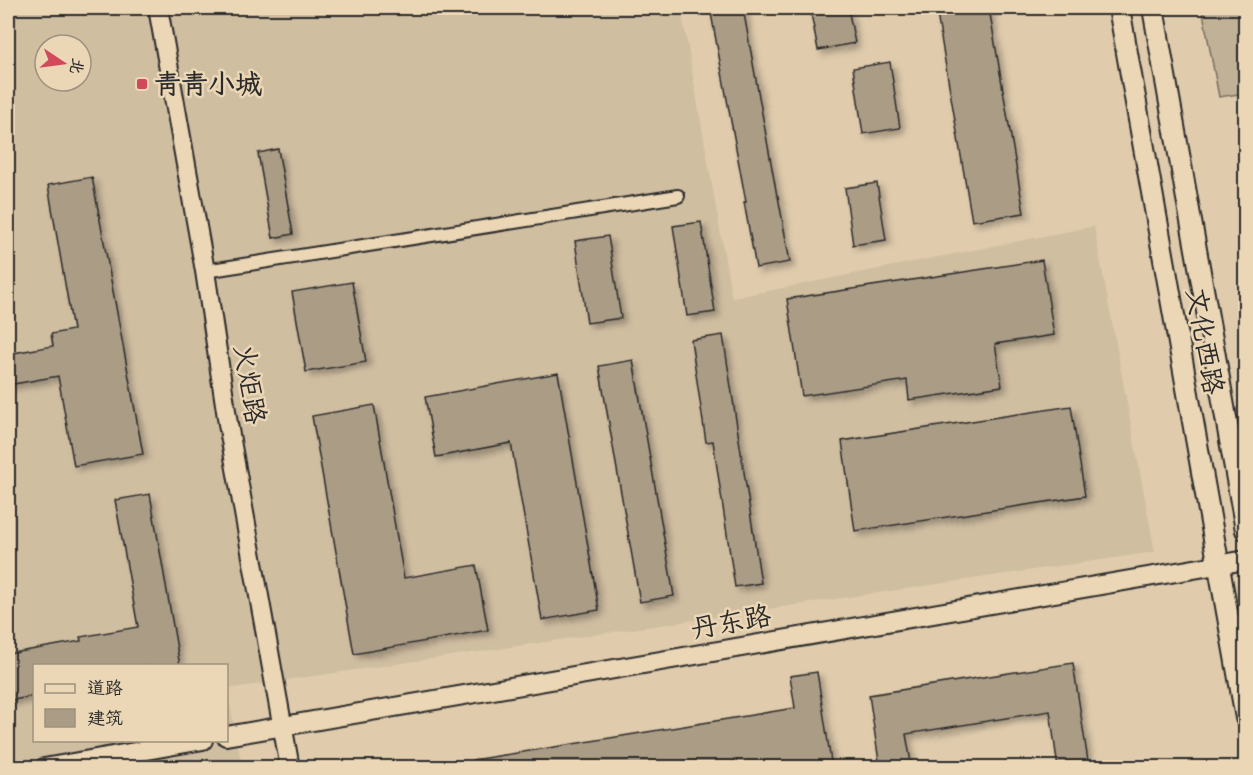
<svg xmlns="http://www.w3.org/2000/svg" width="1253" height="775" font-family="'Indie Flower','LXGW WenKai TC',sans-serif">
<defs>
<filter id="shadow"><feDropShadow dx="4.5" dy="4.5" stdDeviation="3" flood-color="#0004"/></filter>
</defs>
<rect width="100%" height="100%" fill="#e0ccad"/>
<filter id="ink" filterUnits="userSpaceOnUse"><feTurbulence type="fractalNoise" baseFrequency=".0167" numOctaves="2"/><feDisplacementMap in="SourceGraphic" scale="12" xChannelSelector="R" yChannelSelector="G"/><feConvolveMatrix kernelMatrix="1 2 1 2 8 2 1 2 1" color-interpolation-filters="sRGB"/></filter>
<g filter="url(#ink)">
<!-- built -->
<path fill="#d0bea1" fill-rule="evenodd" d="M8 8H107L108 13 135 8H681L732 298 1094 226 1155 552 227 689 242 767H8ZM45 45H81V81H45ZM34 666H226V740H34Z"/>
<!-- green -->
<path fill="#c1b197" stroke="#766e61" stroke-width="1.5" d="M1202 8H1245V93L1219 97Z"/>
<!-- building -->
<path fill="#ab9c86" stroke="#2b2b2b" stroke-width="1.5" filter="url(#shadow)" d="M710 8H743L777 196H778L790 262 756 268 744 202H746Z
M810 8H848L855 43 818 50Z
M936 8H989L1024 213 972 221Z
M890 62 900 128 863 134 853 68Z
M278 149 293 234 273 238 258 153Z
M92 177 143 454 74 466 58 376 8 385V354L53 346 51 334 73 330 48 185Z
M877 183 886 240 853 245 845 188Z
M701 222 715 312 687 316 673 226Z
M608 236 621 318 587 323 575 241Z
M1042 260 1054 335 995 344 1002 386 909 400 907 380 802 396 787 299Z
M352 282 366 362 306 372 292 292Z
M723 335 761 583 735 587 713 441 706 442 691 340Z
M633 360 674 596 640 602 599 366Z
M558 373 599 610 542 620 511 443 436 457 425 397Z
M374 405 404 578 476 565 488 630 354 654 312 416Z
M1071 406 1085 496 855 531 842 441Z
M150 494 180 666H34V696L8 701V654L81 641 80 637 138 627 115 500Z
M1073 663 1089 768H1058L1050 711 906 734 912 768H880L869 695Z
M817 672 832 768H474L473 760 795 708 790 676Z"/>
<g fill="none" stroke-linecap="round" stroke-linejoin="round">
<defs>
<path id="minor" d="M205 271 678 196"/>
<path id="secondary" d="M158 8 205 271 228 424 290 768
M226 736 1246 560
M44 768 203 740"/>
<path id="primary" d="M1119 8 1246 718
M1153 8 1246 530"/>
</defs>
<!-- minor casing -->
<use href="#minor" stroke="#2b2b2b" stroke-width="16"/>
<!-- secondary casing -->
<use href="#secondary" stroke="#2b2b2b" stroke-width="22"/>
<!-- primary casing -->
<use href="#primary" stroke="#2b2b2b" stroke-width="24"/>
<!-- minor -->
<use href="#minor" stroke="#ebd6b5" stroke-width="12"/>
<!-- secondary -->
<use href="#secondary" stroke="#ebd6b5" stroke-width="18"/>
<!-- primary -->
<use href="#primary" stroke="#ebd6b5" stroke-width="20"/>
</g>
</g>
<!-- markers -->
<rect fill="#d1495b" stroke="#ebd6b5" stroke-width="2" x="136" y="78" width="12" height="12" rx="3"/>
<g text-anchor="middle" stroke-width="5" stroke-linejoin="round" paint-order="stroke">
<!-- poi labels -->
<g font-size="27" font-weight="bold" fill="#2b2b2b" stroke="#ebd6b5" text-anchor="start">
<text x="154" y="93">青青小城</text>
</g>
<!-- street labels -->
<g font-size="27" fill="#2b2b2b" stroke="#ebd6b5">
<text transform="translate(1205 341) rotate(80)" y="9">文化西路</text>
<text transform="translate(250 384) rotate(81)" y="9">火炬路</text>
<text transform="translate(731 622) rotate(-10)" y="9">丹东路</text>
</g>
</g>
<!-- margin -->
<rect width="1253" height="775" fill="none" stroke="#ebd6b5" stroke-width="30"/>
<rect x="15" y="15" width="1223" height="745" fill="none" stroke="#2b2b2b" stroke-width="2" filter="url(#ink)"/>
<!-- legend -->
<rect x="33" y="664" width="195" height="78" fill="#ebd6b5" stroke="#9e927e" stroke-width="1.5"/>
<rect x="45" y="684" width="30" height="9" fill="#ebd6b5" stroke="#9e927e" stroke-width="1.5"/>
<text x="87" y="694" font-size="18" fill="#2b2b2b">道路</text>
<rect x="45" y="709" width="30" height="18" fill="#ab9c86" stroke="#9e927e" stroke-width="1.5"/>
<text x="87" y="724" font-size="18" fill="#2b2b2b">建筑</text>
<!-- north arrow -->
<g transform="translate(63 63) rotate(103)"><circle r="28" fill="#ebd6b5" stroke="#9e927e" stroke-width="1.5"/>
<path d="M0-4.5L10 22L0 15L-10 22Z" fill="#d1495b"/>
<text y="-9" font-size="16" font-weight="bold" text-anchor="middle" fill="#2b2b2b">北</text>
</g>
</svg>
